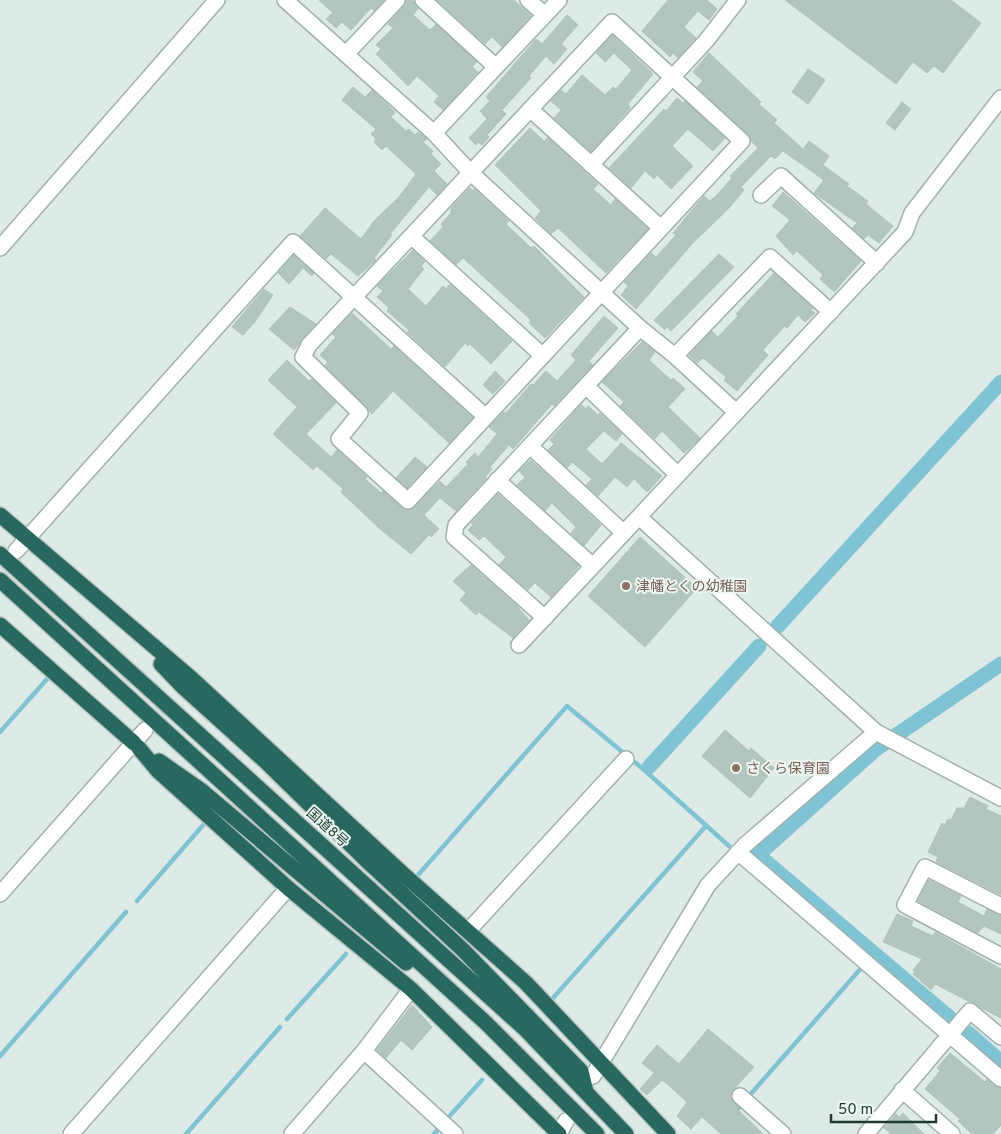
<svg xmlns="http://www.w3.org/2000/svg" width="1001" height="1134" font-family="Overpass,'Noto Sans JP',sans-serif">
<rect width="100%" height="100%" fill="#ddeae5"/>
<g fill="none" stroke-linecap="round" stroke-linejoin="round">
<!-- stream -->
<path stroke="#7fc4d5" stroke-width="4.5" d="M0 732 48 678
M643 769 729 846
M752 850 758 855
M418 875 567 706 643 769 649 767
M137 901 205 823
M871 957 874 953
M553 998 706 826
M287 1019 346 954
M0 1056 126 912
M735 1112 863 966
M446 1120 482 1080
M186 1134 280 1027
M434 1134 441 1126"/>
<!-- canal -->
<path stroke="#7fc4d5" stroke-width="15" d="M777 627 1001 382
M649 767 759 646
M950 1018 758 855 876 749 1001 664
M968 1033 1001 1062"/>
</g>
<!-- building -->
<path fill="#b2c5be" stroke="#afc4bc" d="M319 0H384L374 11 371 8 351 30 342 22 336 28 326 19 333 13Z
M406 0 414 1 418 9 413 15 430 30 436 24 477 62 472 67 478 72 443 110 434 102 439 96 417 76 408 86 376 54 381 49 376 45 393 28 388 24 404 6Z
M437 0H514L531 16 502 47 492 37 485 44Z
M668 0H707L717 9 709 20 698 11 684 27 696 38 678 58 673 53 670 57 642 31Z
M785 0H951L981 23 943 73 934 66 927 73 913 62 896 84Z
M567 15 578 25 561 44 567 49 554 64 546 56 529 76 531 78 502 110 506 114 487 135 489 137 482 145 478 142 476 145 469 138 487 119 480 111 490 101 486 97 536 39 542 44Z
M612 35 653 74 628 104 630 108 591 152 554 118 561 110 551 101 561 90 566 94 582 75 605 95 613 87 616 89 632 70 614 53 605 62 596 53Z
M709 53 761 102 759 104 777 120 774 123 803 149 809 141 829 156 823 165 849 184 847 186 868 201 866 204 893 226 879 243 868 235 864 239 852 228 857 223 814 193 824 180 783 151 775 159 771 156 741 187 744 190 729 208 692 244 636 309 621 295 628 286 624 282 651 253 656 257 676 235 673 233 704 196 710 201 716 196 732 178 730 176 758 148 751 141 748 134 697 87 703 81 693 72Z
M808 69 825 80 808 104 792 92Z
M353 87 365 97 372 90 395 112 391 117 406 131 409 129 415 135 418 132 427 139 423 142 433 151 431 154 441 164 434 171 447 184 437 195 429 187 390 234 392 235 374 258 376 260 358 276 331 254 326 259 300 236 325 208 361 239 374 221 399 197 416 174 386 146 382 150 374 142 376 139 371 134 376 129 342 100Z
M677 98 683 103 685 101 725 138 713 151 688 129 672 146 693 166 671 189 657 175 654 179 645 171 631 188 609 168 664 109 666 111Z
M902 102 911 109 895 130 886 123Z
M530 128 544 141 548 138 598 184 593 189 611 205 615 199 648 229 606 273 558 228 551 234 535 218 541 211 495 165Z
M470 188 473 191 474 189 505 217 509 221 506 224 531 248 534 246 584 297 545 338 529 323 531 320 463 258 456 265 430 241 443 227 441 224 451 213V208Z
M783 192 861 261 834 292 820 279 823 275 797 251 793 255 776 236 790 220 772 206Z
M413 250 425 262 421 266 424 269 408 289 426 306 443 286 446 289 450 284 512 341 491 364 470 344 468 346 465 343 445 367 407 332 409 330 387 311 389 308 377 297 383 291 377 286Z
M719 254 734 267 671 331 667 327 665 330 654 320Z
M294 255 314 273 312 276 303 268 289 284 278 273Z
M774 273 813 308 811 310 815 313 805 322 798 315 787 328 785 326 763 350 768 355 737 391 724 380 726 377 703 358 697 363 689 355 712 331 718 337 738 316 736 314Z
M264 289 273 295 254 323 243 335 232 327Z
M290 307 316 324 294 350 269 329Z
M352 313 391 349 394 346 473 418 449 443 393 391 372 414 325 365 328 362 320 355 336 337 332 334Z
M604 316 618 328 589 361 593 365 554 406 552 404 513 449 509 445 490 467 492 469 485 477 487 478 456 511 440 498 424 515 439 529 431 537 429 535 411 554 380 529 341 492 343 489 317 466 313 470 273 434 297 407 268 380 287 360 309 381 312 379 336 403 306 434 331 457 337 450 367 477 365 479 381 493 383 491 402 508 411 510 440 481 446 487 468 464 466 462 475 453 478 457 497 434 489 427 504 412 506 413 531 384 533 385 546 371 557 381 576 360 571 355Z
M642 342 655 352 649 360 671 380 673 378 685 389 668 407 700 438 684 453 662 431 655 439 620 406 624 402 602 382Z
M495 371 505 381 493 394 483 385Z
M581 405 586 409 588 406 598 415 600 413 622 434 616 441 604 431 586 449 602 464 621 443 662 476 647 492 634 479 627 487 615 477 598 496 586 485 592 479 572 462 567 468 548 450 554 444 550 440Z
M415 457 427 467 407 488 396 478Z
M531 460 601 525 584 546 571 533 576 527 552 503 545 511 517 485 525 477 519 471Z
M498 494 579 566 551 597 535 583 528 590 499 565 506 557 484 536 479 540 468 530 473 525 471 523Z
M640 537 697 588 645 647 588 596Z
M471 565 515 604 529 620 513 638 479 612 476 615 460 600 466 593 453 581Z
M725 730 749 751 751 748 774 768 750 798 702 756Z
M970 797 988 806 986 809 1001 816V895L936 862 938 857 928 852 942 823 945 825 948 819 951 820 957 808H964Z
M929 880 961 896 958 902 984 916 987 909 1001 915V934L984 926 978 933 918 901Z
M897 914 913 921 911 926 933 936 935 932 1001 969V1018L935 984 931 990 913 974 915 972 913 970 922 959 883 942Z
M412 1005 432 1027 412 1050 401 1040 386 1058 377 1050Z
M708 1029 754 1067 733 1090 730 1096 739 1107 737 1109 763 1134H721L702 1117 691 1129 677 1116 687 1102 666 1083 662 1080 647 1095 640 1089 654 1073 642 1063 657 1045 679 1064Z
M950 1053 985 1082 987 1079 1001 1089V1125L993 1134H972L958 1121 960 1119 925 1089 940 1071 937 1068Z
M903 1113 924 1134H891L884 1128 896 1114 899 1117Z"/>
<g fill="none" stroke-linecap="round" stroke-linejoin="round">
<!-- minor-tunnel -->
<path stroke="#b7c7c2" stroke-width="15" stroke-dasharray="15 8" stroke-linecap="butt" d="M145 729 176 695"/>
<defs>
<path id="minor" d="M285 0 434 133 471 173 640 328 675 356 736 412
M423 0 496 67
M528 0 545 15
M612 22 742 141 408 501 339 439 360 413 303 357 309 345Z
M346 54 397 0
M530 109 661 228
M434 133 559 0
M591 165 706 41 738 0
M761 195 781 176 877 263
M411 236 543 356
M0 248 217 0
M675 356 770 257 831 312
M586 386 678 475
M530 446 624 533
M497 480 593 566
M639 517 876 732 1001 798
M16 551 293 242 486 417
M545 618 454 537 456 525 640 328
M519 645 905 232 912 213 1001 98
M738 852 1001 1079
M0 894 145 730
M1001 906 925 867 905 905 1001 956
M468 931 626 759
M364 1051 455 1134
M593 1076 708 885 745 845 876 732
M902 1090 952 1134
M740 1096 783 1134
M71 1134 288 888
M292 1134 364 1051 411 989
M559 1134 566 1121
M866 1134 970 1011 1001 1037"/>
<path id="highway" d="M0 515 191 678 402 873 526 983 668 1134
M0 554 526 1030 626 1134
M0 580 486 1023 597 1134
M0 625 134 743
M161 664 183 687 265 761 366 860 462 949 581 1071 586 1092
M138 747 158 771 288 888 411 989 559 1134
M159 761 202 791 406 963"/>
</defs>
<!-- minor casing -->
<use href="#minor" stroke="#a0b2ac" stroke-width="18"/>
<!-- highway casing -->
<use href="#highway" stroke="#bbc4c2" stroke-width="18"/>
<!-- minor -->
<use href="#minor" stroke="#fff" stroke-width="15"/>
<!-- highway -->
<use href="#highway" stroke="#27695e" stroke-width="15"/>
</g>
<!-- markers -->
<g fill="#8d6e63" stroke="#edf7f2" stroke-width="2">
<circle cx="626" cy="586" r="5"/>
<circle cx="736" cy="768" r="5"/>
</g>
<g text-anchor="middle" stroke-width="4" stroke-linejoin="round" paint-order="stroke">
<!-- education labels -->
<g font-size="14" fill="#785e54" stroke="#edf7f2" text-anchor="start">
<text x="636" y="591">津幡とくの幼稚園</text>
<text x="746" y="773">さくら保育園</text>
</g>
<!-- street labels -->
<g font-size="14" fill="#1d3a34" stroke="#edf7f2">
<text transform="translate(328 827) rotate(42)" y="5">国道8号</text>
</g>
</g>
<!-- scale -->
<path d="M831 1114v8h105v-8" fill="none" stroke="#1d3a34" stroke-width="2.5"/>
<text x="838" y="1114" font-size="15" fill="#1d3a34" stroke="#edf7f2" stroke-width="4" paint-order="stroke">50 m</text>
</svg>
